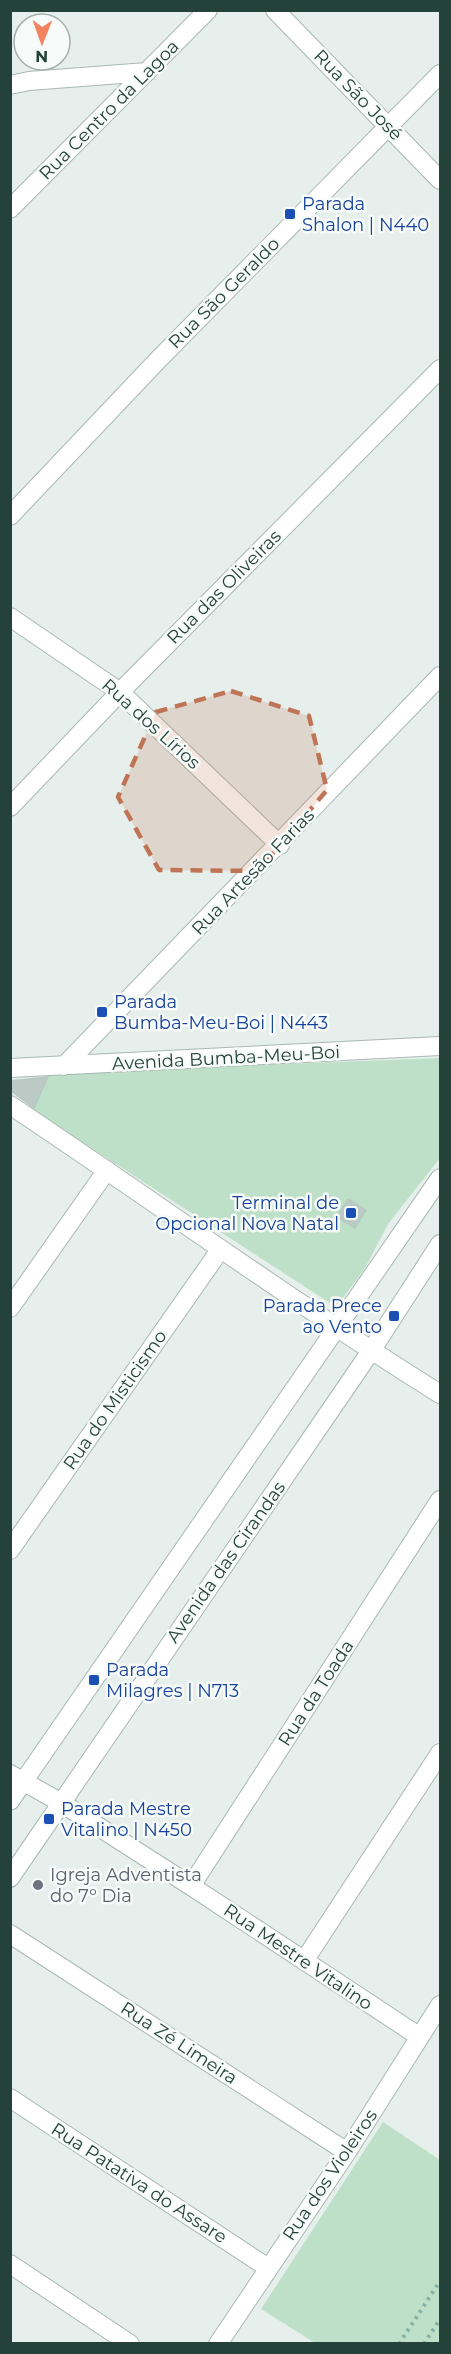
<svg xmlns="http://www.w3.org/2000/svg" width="451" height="2354" font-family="Montserrat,sans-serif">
<rect width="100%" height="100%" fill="#e6efeb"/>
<!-- green -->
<path fill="#bfe0c8" d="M440 1058V1158L388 1224 364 1270 336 1307 33 1110 50 1073Z
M383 2122 440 2160V2343H315L261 2309Z"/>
<!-- building -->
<path fill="#bbcac4" stroke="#b8c9c2" stroke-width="1.5" d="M48 1077 34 1108 10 1090V1081Z
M348 1199 366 1210 355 1228 337 1217Z"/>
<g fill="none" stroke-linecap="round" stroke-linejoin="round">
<defs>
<path id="minor" d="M275 10 440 180
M10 85 29 81 147 72
M10 209 208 10
M10 516 157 361 440 74
M10 617 120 692 280 845
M10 807 120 692 440 369
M64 1066 440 676
M10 1068 440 1046
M10 1105C154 1201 294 1303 440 1394
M10 1308 107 1170
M10 1550 220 1250
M10 1774 60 1802 191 1886 420 2037
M191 1886 440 1500
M10 1934 347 2152
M304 1961 440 1753
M10 2098 268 2268
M10 2264 130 2344
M218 2344 347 2152 440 2005"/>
<path id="tertiary" d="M10 1801 440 1178
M10 1878 371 1351 440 1244"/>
</defs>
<!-- minor casing -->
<use href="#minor" stroke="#a8b8b2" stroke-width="20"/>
<!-- tertiary casing -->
<use href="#tertiary" stroke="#a8b8b2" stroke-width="20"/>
<!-- path -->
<path stroke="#86b3a5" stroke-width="4" stroke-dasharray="3 4.5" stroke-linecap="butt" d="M399 2344 440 2281
M424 2344 440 2319"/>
<!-- minor -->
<use href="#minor" stroke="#fff" stroke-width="18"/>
<!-- tertiary -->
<use href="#tertiary" stroke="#fff" stroke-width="18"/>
</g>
<!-- marked area -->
<path fill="#c07456" fill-opacity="0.2" stroke="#c07456" stroke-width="4.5" stroke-dasharray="12 8" stroke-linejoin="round" d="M231 691 309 716 327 790 258 871 159 870 118 797 156 712Z"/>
<!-- markers -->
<g fill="#1a4fb4" stroke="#f7fbf9" stroke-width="2">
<rect x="284" y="208" width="12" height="12" rx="3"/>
<rect x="96" y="1006" width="12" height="12" rx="3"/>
<rect x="345" y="1207" width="12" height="12" rx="3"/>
<rect x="388" y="1310" width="12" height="12" rx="3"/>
<rect x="88" y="1674" width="12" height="12" rx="3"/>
<rect x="43" y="1813" width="12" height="12" rx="3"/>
</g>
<circle fill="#6b7280" stroke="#f7fbf9" stroke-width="2" cx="38" cy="1885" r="6"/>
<g text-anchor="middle" stroke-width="5" stroke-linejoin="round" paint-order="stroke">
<!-- street labels -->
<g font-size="18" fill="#24423a" stroke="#f7fbf9">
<text transform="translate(358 95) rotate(46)" y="6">Rua São José</text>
<text transform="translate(109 110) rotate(-45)" y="6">Rua Centro da Lagoa</text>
<text transform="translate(224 293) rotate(-45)" y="6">Rua São Geraldo</text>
<text transform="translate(224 587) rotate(-45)" y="6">Rua das Oliveiras</text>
<text transform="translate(151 724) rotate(42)" y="6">Rua dos Lírios</text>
<text transform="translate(253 872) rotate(-46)" y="6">Rua Artesão Farias</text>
<text transform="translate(226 1058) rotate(-3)" y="6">Avenida Bumba-Meu-Boi</text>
<text transform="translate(115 1400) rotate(-55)" y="6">Rua do Misticismo</text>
<text transform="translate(226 1562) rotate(-55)" y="6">Avenida das Cirandas</text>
<text transform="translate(316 1693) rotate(-57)" y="6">Rua da Toada</text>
<text transform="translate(298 1957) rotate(34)" y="6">Rua Mestre Vitalino</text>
<text transform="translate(179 2043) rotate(33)" y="6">Rua Zé Limeira</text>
<text transform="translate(330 2175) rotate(-56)" y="6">Rua dos Violeiros</text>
<text transform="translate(139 2183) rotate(33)" y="6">Rua Patativa do Assare</text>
</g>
<!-- transit labels -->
<g font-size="18" fill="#164399" stroke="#f7fbf9" text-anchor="start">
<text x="302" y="210">Parada<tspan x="302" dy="21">Shalon | N440</tspan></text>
<text x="114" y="1008">Parada<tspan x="114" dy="21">Bumba-Meu-Boi | N443</tspan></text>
<text x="339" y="1209" text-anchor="end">Terminal de<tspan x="339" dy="21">Opcional Nova Natal</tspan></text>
<text x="382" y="1312" text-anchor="end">Parada Prece<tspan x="382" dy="21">ao Vento</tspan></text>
<text x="106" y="1676">Parada<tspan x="106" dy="21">Milagres | N713</tspan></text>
<text x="61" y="1815">Parada Mestre<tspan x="61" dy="21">Vitalino | N450</tspan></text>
</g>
<!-- worship labels -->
<g font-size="18" fill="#5b616d" stroke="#f7fbf9" text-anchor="start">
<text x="50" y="1881">Igreja Adventista<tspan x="50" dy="21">do 7º Dia</tspan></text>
</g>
</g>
<!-- border -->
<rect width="451" height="2354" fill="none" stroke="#24423a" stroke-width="24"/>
<!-- north arrow -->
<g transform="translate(42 42) rotate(181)"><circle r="28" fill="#f7fbf9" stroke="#a3b1ad" stroke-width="1.5"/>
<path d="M0-4.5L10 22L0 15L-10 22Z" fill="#f4845f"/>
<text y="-9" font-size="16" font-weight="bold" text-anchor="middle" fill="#24423a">N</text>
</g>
</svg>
